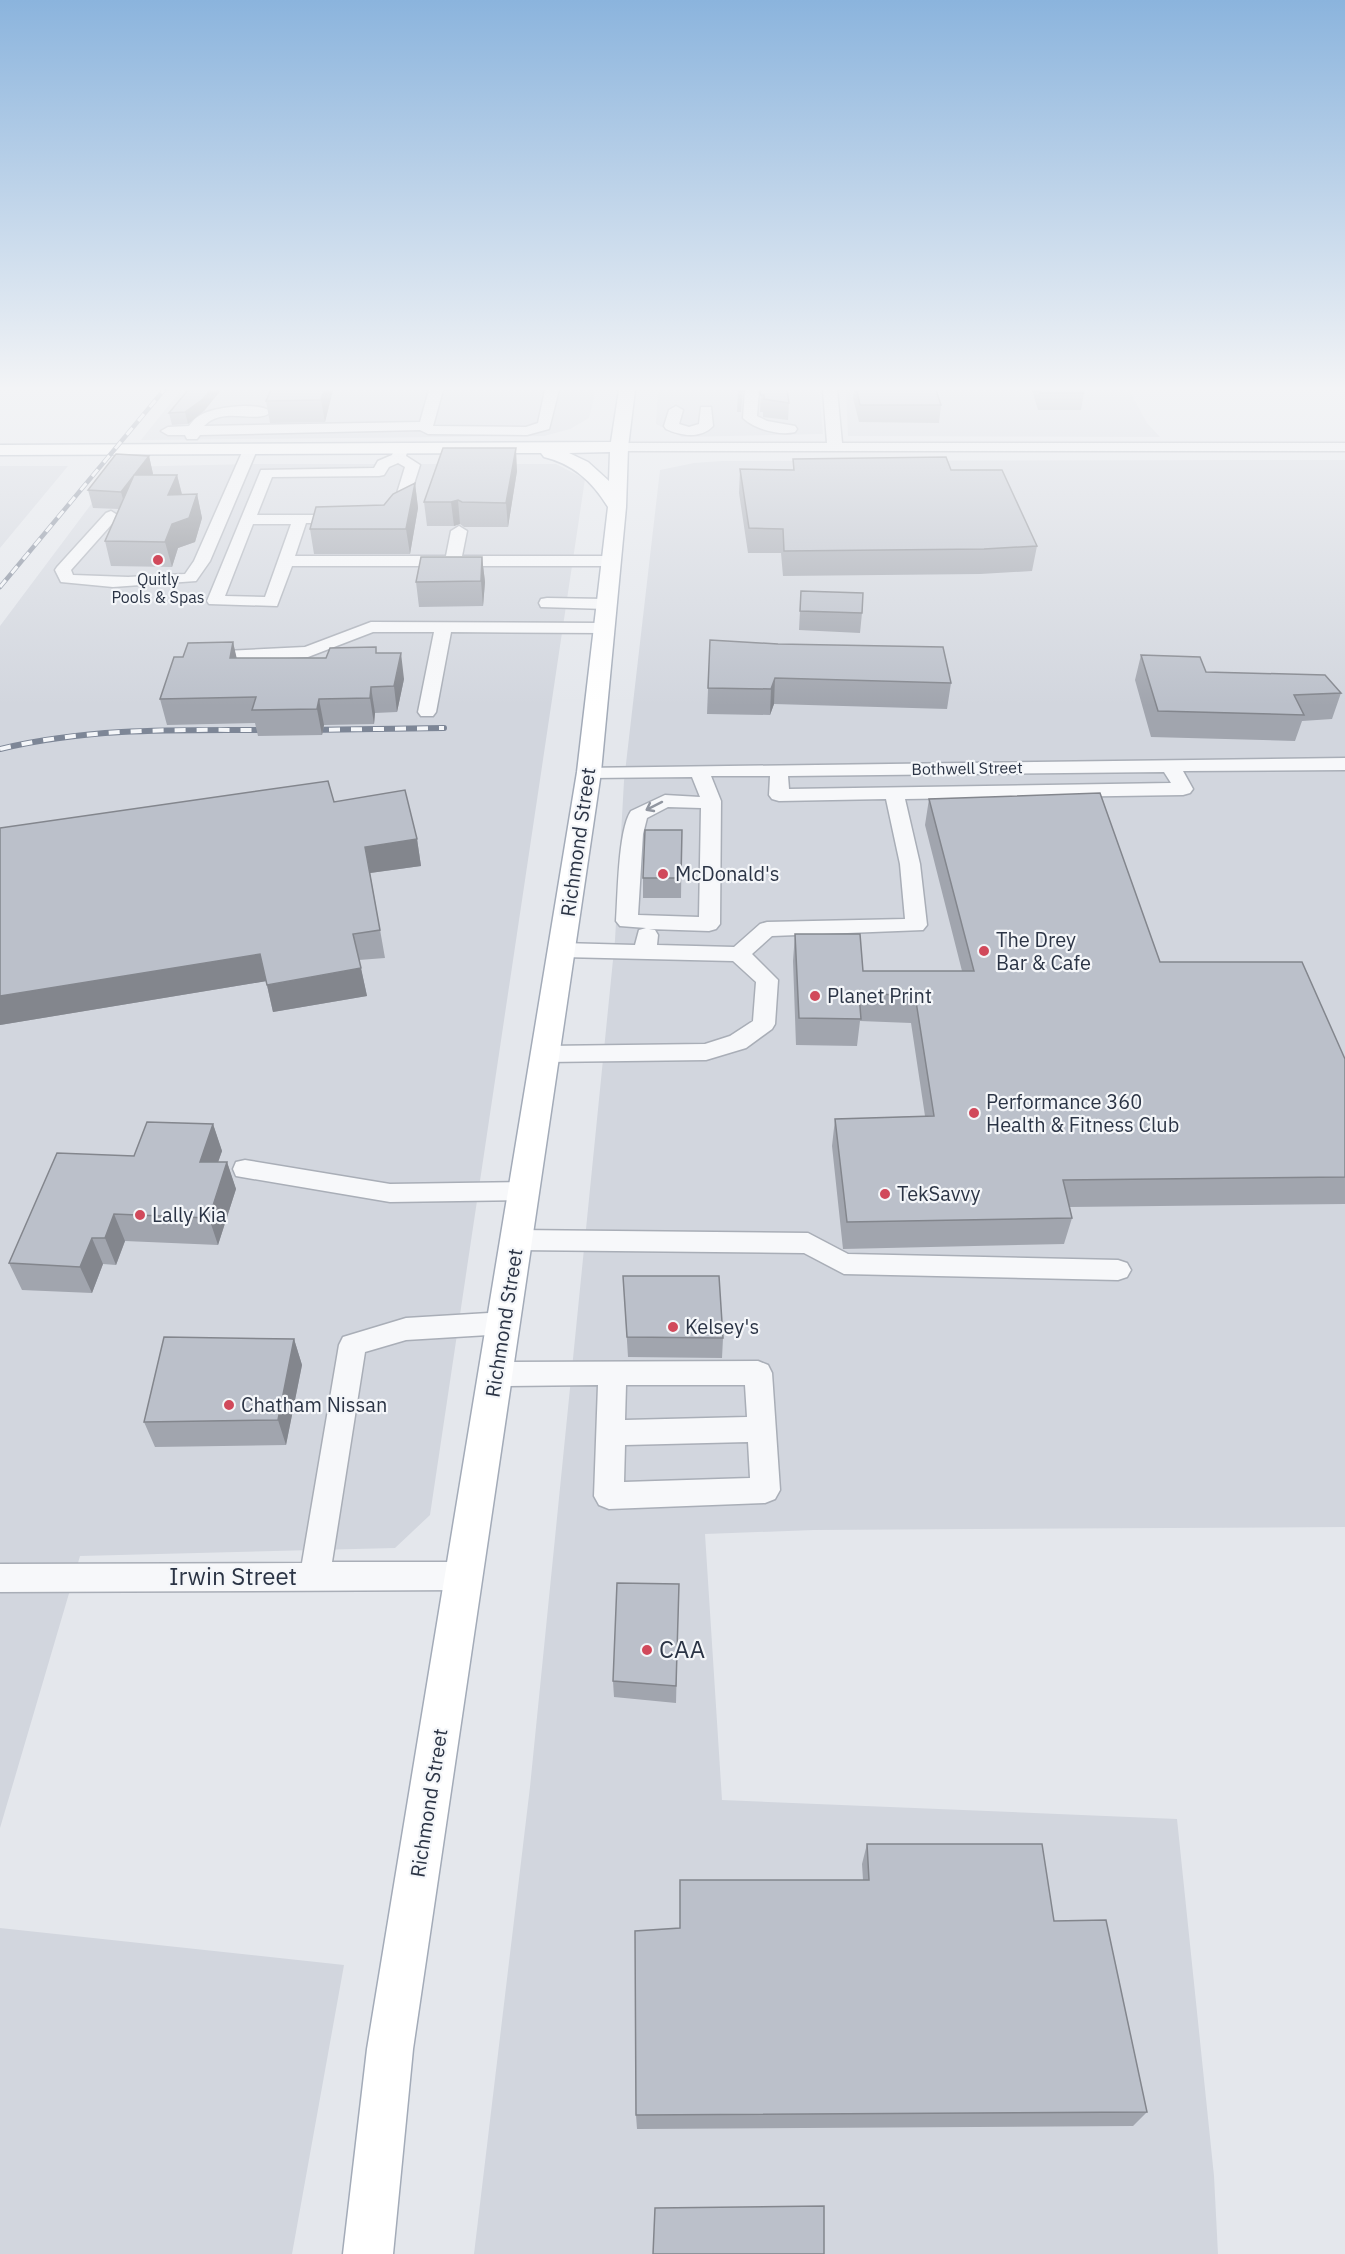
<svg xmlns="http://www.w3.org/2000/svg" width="1345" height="2254" font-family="'IBM Plex Sans',sans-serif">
<rect width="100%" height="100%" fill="#e4e7ec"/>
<!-- built -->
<path fill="#d2d6de" d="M181 390H596L589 418 570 429 544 436 141 440Z
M658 390H819L823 434 682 437 656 424Z
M846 390H1129L1147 423 1160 437 848 436Z
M1345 460V1527L814 1530 705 1534 722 1800 1177 1819 1214 2176 1218 2254H474L530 1787 615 940 624 781 660 470 694 463 722 461Z
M253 464H556L585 479 430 1515 395 1548 80 1556 0 1828V626L119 467Z
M0 466H68L0 548Z
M0 1928 344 1965 292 2254H0Z"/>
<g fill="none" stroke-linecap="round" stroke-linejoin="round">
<defs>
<path id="minor" d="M429 390H443L433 426 526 427 538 423 545 390H559L549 429 527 435 428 434 420 430 200 435 197 439H187L185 435H168L161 431 168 427 189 426C192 422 195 418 199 416 212 407 260 401 271 412 257 425 224 405 204 426L420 422Z
M745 390H759L757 416 767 421 795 426 797 429 795 432C780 436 754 429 743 418Z
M823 390H837L842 443H1345V451H619L612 447 619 443H827Z
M676 406 683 410 679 424 689 427 699 424 701 407H711L713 426C701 439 681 436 666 429L664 426 669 410Z
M401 445 408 449 406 456 420 465 406 509 389 515 381 510 384 507 394 503 405 467 398 463 389 467 384 475 379 476 272 477 257 515H348L351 518 348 521 343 523H306L295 556H446L451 531 459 526 467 531 462 556H610L618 561 610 566H292L277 606 209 604 207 601 261 470 374 468 378 461 392 455 396 446ZM253 524H291L265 597 225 596Z
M250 446 257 450 210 561 196 581 113 587 61 582 55 570 57 567 106 513 111 511 119 516 71 570 73 575 128 577 185 574 194 561 243 450Z
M547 598 606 599 614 604 606 609 541 607 539 603 541 599Z
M371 622 603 623 611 628 603 633 451 632 436 712 433 716H421L418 712 434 632H373L308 657 204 662 198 661 195 657 198 653 204 652 305 647Z
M1345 758V770L1183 771 1193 789 1190 793 1183 795 905 799 920 864 927 925 923 930 772 936 752 954 778 980 775 1024 772 1029 746 1048 706 1060 546 1062 538 1060 535 1054 538 1048 546 1046 705 1044 730 1036 753 1021 756 982 733 961 562 957 554 955 551 950 554 945 562 943 635 945 639 930 646 928 620 926 616 921C618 895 618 830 631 811L665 795 700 797 692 777 589 778 582 776 580 772 582 768ZM1164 772 1171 783 789 789 788 776ZM711 776H770L769 795 772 799 779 801 886 799 900 864 905 919 767 922 760 924 734 947 657 945 658 935 655 930 649 929 709 931 716 929 720 924 721 801ZM668 807 701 808 699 917 638 915 643 834 647 818Z
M245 1160 390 1184 525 1182 534 1184 537 1191 534 1198 525 1200 390 1202 236 1176 233 1169 236 1162Z
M517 1230 808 1233 848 1254 1118 1260 1127 1263 1131 1270 1127 1277 1118 1280 844 1274 804 1253 517 1250 508 1247 504 1240 508 1233Z
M505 1312 514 1315 518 1323 514 1331 505 1334 406 1340 365 1352 332 1562H466L477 1566 481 1576 477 1586 466 1590 0 1592V1564L302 1563 339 1345 343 1337 406 1318Z
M758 1361 768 1365 772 1373 780 1490 775 1499 765 1503 609 1509 599 1505 594 1496 598 1385 497 1386 487 1382 483 1374 487 1366 497 1362ZM626 1385H745L747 1417 625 1420ZM748 1442 750 1478 624 1482 625 1445Z"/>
<path id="major" d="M619 390H635L628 447 626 507 601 772 413 2049 393 2254H343L367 2049 577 772 608 507C592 481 573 464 544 457L541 453 0 455V445L611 442ZM610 452 609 481 588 462 569 453Z"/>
</defs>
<!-- minor casing -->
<use href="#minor" stroke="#a9aeb7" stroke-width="3"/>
<!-- major casing -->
<use href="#major" stroke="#a3abb8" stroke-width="3"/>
<!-- minor -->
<use href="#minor" fill="#f7f8fa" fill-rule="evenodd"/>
<!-- major -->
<use href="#major" fill="#fff" fill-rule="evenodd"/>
<defs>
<path id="rail-far1" d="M0 587 164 390"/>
<path id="rail" d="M307 730 444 728
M0 749C91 727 181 730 274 730"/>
</defs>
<!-- rail-far1 casing -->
<use href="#rail-far1" stroke="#7d8696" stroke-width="4.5"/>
<!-- rail casing -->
<use href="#rail" stroke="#7d8696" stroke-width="6"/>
<!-- rail-far1 -->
<use href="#rail-far1" stroke="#f4f6f9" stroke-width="3" stroke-dasharray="9" stroke-linecap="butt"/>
<!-- rail -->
<use href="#rail" stroke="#f4f6f9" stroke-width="4" stroke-dasharray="11" stroke-linecap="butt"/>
</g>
<!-- wall -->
<path fill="#a1a5ae" d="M333 390 325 422 270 423 266 401Z
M738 390H743L741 412H737Z
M761 390 789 403 788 420 763 417V412H760Z
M854 390H936L941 405 939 423 859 422 853 398Z
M1032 390H1083L1084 393 1081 410H1038Z
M205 410 188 424 172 425 169 413Z
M149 456 153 474 152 475H177L182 494H197L202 518 195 542 178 548 172 567 111 566 105 541 119 509 93 508 88 490Z
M793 459 951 470 1037 546 1032 571 980 574 783 576 781 553H748L739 493 740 469 793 470Z
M517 471 508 527H464L460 524 454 526H427L424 502Z
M415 483 418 508 410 554H314L310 529 384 505Z
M482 557 485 582 483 606 419 607 416 582Z
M801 591 862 613 860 633 799 630Z
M710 640 951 683 947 709 774 704 770 715 707 714Z
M233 642 236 658H326L377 653 404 679 397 712 375 713 374 724 324 725 322 735 258 736 255 723 167 725 160 699 183 657Z
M1141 655 1206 672 1341 693 1332 719 1302 721 1295 741 1151 737 1135 680Z
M929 799 1160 962 1345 1059V1204L1070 1207 1072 1218 1064 1244 843 1249 832 1146 835 1119 925 1116 911 1023 860 1021 857 1046 796 1045 793 961 795 934 863 971H962L925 825Z
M334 802 417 839 421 866 370 873 385 958 359 960 367 996 273 1012 266 981 0 1025V828Z
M682 830 681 898H643V878Z
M213 1124 222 1151 218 1162H227L236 1189 218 1245 125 1241 116 1265 103 1264 92 1293 22 1290 9 1263 134 1156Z
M623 1276 723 1338 722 1358 628 1357Z
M294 1339 302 1365 286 1445 155 1447 144 1422Z
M679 1584 676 1703 614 1697 613 1681Z
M867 1844 1054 1921 1147 2112 1133 2126 637 2129 636 2115 680 1928V1880H863L862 1864Z"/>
<!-- shaded-wall -->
<path fill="#83868d" d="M210 390H221L205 410 188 424 185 412Z
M324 390H333L325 422 321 400Z
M516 448 517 471 508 527 506 503Z
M149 456 153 474 126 510 121 492Z
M177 475 183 499 168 495Z
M415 483 418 508 410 554 406 529Z
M197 494 202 518 195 542 178 548 172 567 165 542 172 524Z
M458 500 460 524 454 526 451 502Z
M482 557 485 582 483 606 481 581Z
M233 642 239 668 230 658Z
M401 653 404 679 397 712 394 686Z
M775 678 774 704 770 715 771 689Z
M371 687 375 713 374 724 370 698Z
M319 699 324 725 322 735 317 709Z
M417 839 421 866 370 873 365 847Z
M260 954 267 981 0 1025V996Z
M361 968 367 996 273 1012 267 985Z
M213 1124 222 1151 209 1188 200 1162Z
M227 1162 236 1189 218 1245 209 1218Z
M114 1214 125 1241 116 1265 105 1238Z
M92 1238 103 1264 92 1293 80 1267Z
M294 1339 302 1365 286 1445 278 1420Z"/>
<!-- building -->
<path fill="#bbc0ca" stroke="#83868d" stroke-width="1.5" d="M188 390H210L203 399 185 412 169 413Z
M271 390H324L321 400 266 401Z
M761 390H787L789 403 764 399V395H760Z
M857 390H936L941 405H860Z
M1040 390H1083L1084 393H1040Z
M443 448H516L506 503 462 502 458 500 451 502H424Z
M116 454 149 456 121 492 88 490Z
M946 457 951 470H1002L1037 546 984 549 784 551 783 529 749 528 740 469 794 470 793 459Z
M134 475H177L168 495 197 494 189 518 172 524 165 542 105 541Z
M415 483 406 529H310L316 507 384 505 393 494Z
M421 557H482L481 581 416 582Z
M801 591 863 593 862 613 800 611Z
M710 640 778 644 943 647 951 683 775 678 771 689 708 688Z
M233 642 230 658H326L330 648 376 647V653H401L394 686 371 687 370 698 319 699 317 709 252 710 256 697 160 699 174 657H183L188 643Z
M1141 655 1200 657 1206 672 1325 675 1341 693 1294 695 1304 715 1158 711Z
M328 781 334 802 405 790 417 839 365 847 380 930 353 934 361 968 267 985 260 954 0 996V828Z
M1100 793 1160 962H1302L1345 1059V1177L1063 1180 1072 1218 847 1222 835 1119 934 1116 915 995 859 994 861 1019 799 1018 795 934H860L863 971H974L929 799Z
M645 830H682L681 878H643Z
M147 1122 213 1124 200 1162H227L209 1218 114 1214 105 1238H92L80 1267 9 1263 57 1153 134 1156Z
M623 1276H719L723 1338 627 1337Z
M164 1337 294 1339 278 1420 144 1422Z
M617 1583 679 1584 676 1686 613 1681Z
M867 1844H1042L1054 1921 1106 1920 1147 2112 636 2115 635 1931 680 1928V1880H869Z
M824 2206V2254H653L655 2208Z"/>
<!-- one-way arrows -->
<defs><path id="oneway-shaft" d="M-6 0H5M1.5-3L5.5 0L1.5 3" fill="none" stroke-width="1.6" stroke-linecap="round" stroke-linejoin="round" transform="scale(1.5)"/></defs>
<use stroke="#9196a0" href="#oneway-shaft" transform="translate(654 806) rotate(153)"/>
<!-- sky -->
<linearGradient id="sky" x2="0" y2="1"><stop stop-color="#8bb4dd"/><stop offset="0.55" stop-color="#f3f4f6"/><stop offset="1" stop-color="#f3f4f6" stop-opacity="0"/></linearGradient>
<rect width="1345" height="706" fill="url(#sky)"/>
<!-- markers -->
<g fill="#d1495b" stroke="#f4f6f9" stroke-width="2">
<circle cx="158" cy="560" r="6"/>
<circle cx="663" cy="874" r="6"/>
<circle cx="984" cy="951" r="6"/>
<circle cx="815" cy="996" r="6"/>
<circle cx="974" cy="1113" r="6"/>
<circle cx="885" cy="1194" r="6"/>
<circle cx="140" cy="1215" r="6"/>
<circle cx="673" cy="1327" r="6"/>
<circle cx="229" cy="1405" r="6"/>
<circle cx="647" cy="1650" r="6"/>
</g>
<g text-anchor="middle" stroke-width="4.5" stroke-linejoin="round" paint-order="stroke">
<!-- far-poi labels -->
<g font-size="16" fill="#2b3445" stroke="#f4f6f9">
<text x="158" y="585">Quitly<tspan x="158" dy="18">Pools &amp; Spas</tspan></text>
</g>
<!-- far-street labels -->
<g font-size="16" fill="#2b3445" stroke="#f4f6f9">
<text transform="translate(967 768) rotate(-1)" y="6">Bothwell Street</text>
</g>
<!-- street labels -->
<g font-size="20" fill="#2b3445" stroke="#f4f6f9">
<text transform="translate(578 842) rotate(-82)" y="7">Richmond Street</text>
<text transform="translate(504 1323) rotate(-81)" y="7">Richmond Street</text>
<text transform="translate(429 1803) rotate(-81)" y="7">Richmond Street</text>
</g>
<!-- poi labels -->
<g font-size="20" fill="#2b3445" stroke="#f4f6f9" text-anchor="start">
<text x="675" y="881">McDonald's</text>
<text x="996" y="947">The Drey<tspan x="996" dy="23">Bar &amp; Cafe</tspan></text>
<text x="827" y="1003">Planet Print</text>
<text x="986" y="1109">Performance 360<tspan x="986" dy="23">Health &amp; Fitness Club</tspan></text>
<text x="897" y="1201">TekSavvy</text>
<text x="152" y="1222">Lally Kia</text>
<text x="685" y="1334">Kelsey's</text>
<text x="241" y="1412">Chatham Nissan</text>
</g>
<!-- near-street labels -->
<g font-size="24" fill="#2b3445" stroke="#f4f6f9">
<text x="233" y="1585">Irwin Street</text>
</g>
<!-- near-poi labels -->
<g font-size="24" fill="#2b3445" stroke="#f4f6f9" text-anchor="start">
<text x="659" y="1658">CAA</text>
</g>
</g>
</svg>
